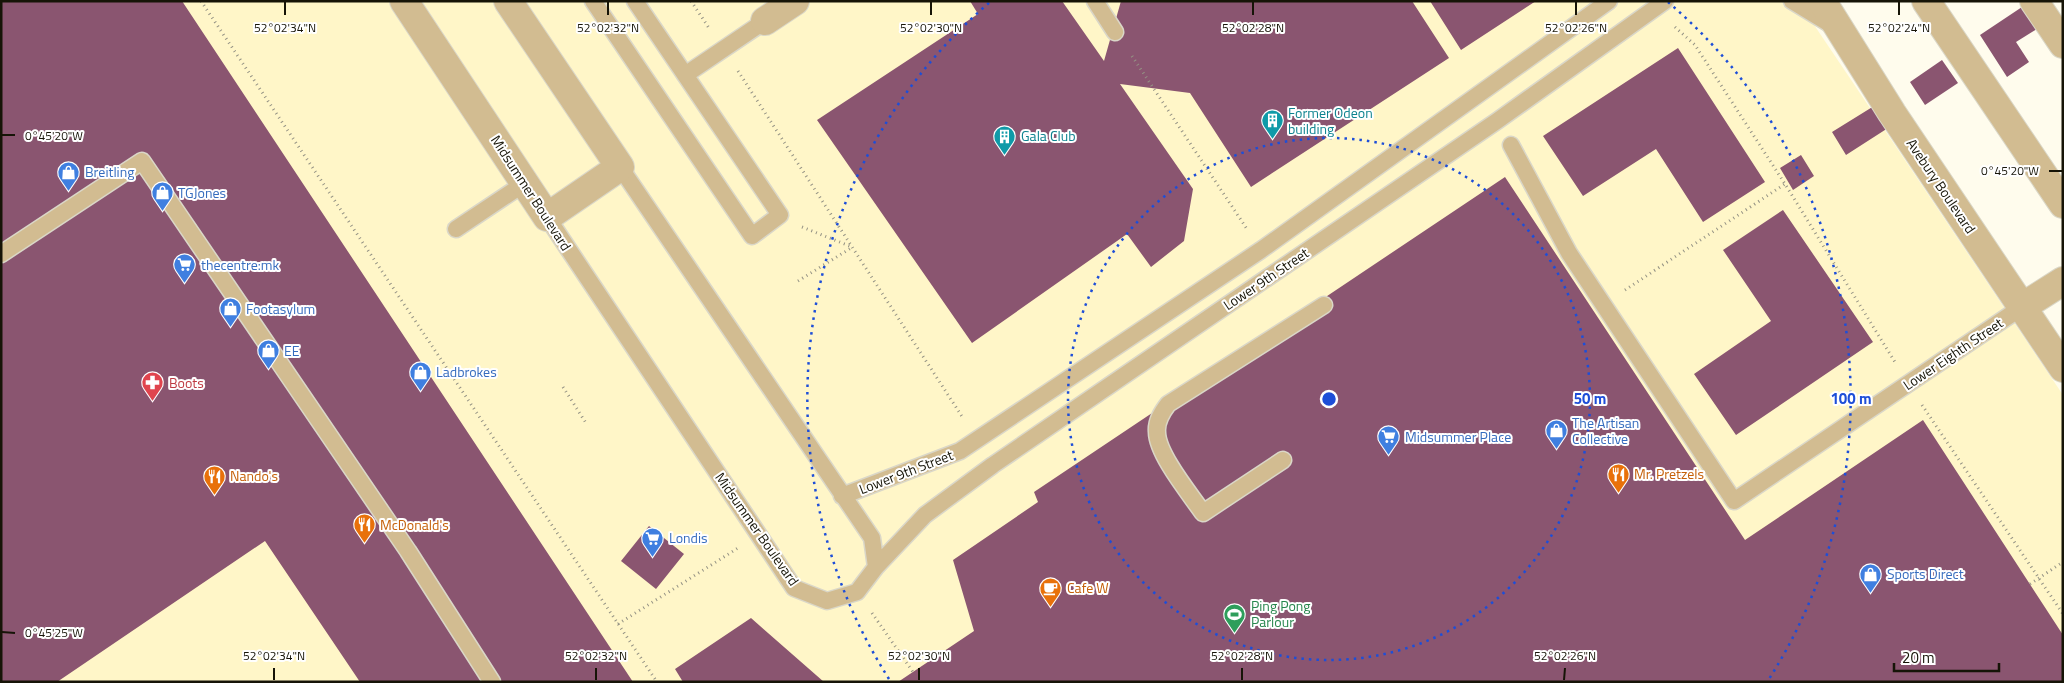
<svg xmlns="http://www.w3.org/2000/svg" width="2064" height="683" font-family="'Titillium Web',sans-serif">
<rect width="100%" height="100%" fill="#fffced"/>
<!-- built -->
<path fill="#fff6c8" d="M1 1H1798L2063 395V682H1Z"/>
<!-- building -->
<path fill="#8a5570" d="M1 1H182L633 682H360L265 541 57 682H1Z
M970 1H1062L1104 61 1121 1H1412L1449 58 1251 187 1190 93 1120 84 1193 189 1184 241 1151 267 1127 234 972 343 817 120 978 14Z
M1430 1H1536L1461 50Z
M2022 7 2037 29 2016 42 2029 62 2007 77 1980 35Z
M1678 48 1765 182 1703 222 1656 149 1583 196 1543 136Z
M1942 60 1958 83 1925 105 1910 82Z
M1874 106 1888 128 1846 155 1832 132Z
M1801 155 1814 176 1793 190 1780 168Z
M1505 177 1745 540 1923 420 2063 635V682H898L974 631 953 560 1038 502 1034 492Z
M1783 210 1873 342 1736 435 1694 374 1771 321 1723 250Z
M649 526 684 554 656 589 621 561Z
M751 618 824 682H683L675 669Z"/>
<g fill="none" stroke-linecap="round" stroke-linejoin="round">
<defs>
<path id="service" d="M593 1 752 236 780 215 635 1
M1095 1 1115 32
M1792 1 1833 26
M685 75 765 21
M1511 145 1569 253 1734 501 2022 307
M620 167 872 538 876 567
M547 217 794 588 827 601 857 592 876 567 925 515 993 465 1497 121 1665 1
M456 229 525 183
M1 254 142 161 408 551 492 682
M1283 460 1203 513C1190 494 1157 454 1157 432 1156 421 1162 412 1168 404L1324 305
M842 496 960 451 1261 250 1609 1"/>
<path id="minor" d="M404 1 547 217 620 167 508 1
M1822 1 1892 113 2063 368
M1926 1 2063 204
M2034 1 2063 44
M765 21 795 1
M2022 307 2063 281"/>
</defs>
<!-- service casing -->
<use href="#service" stroke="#dad7c8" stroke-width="19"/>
<!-- minor casing -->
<use href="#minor" stroke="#dad7c8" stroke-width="30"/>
<!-- path -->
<path stroke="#949284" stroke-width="3" stroke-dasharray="1 4" stroke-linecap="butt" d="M201 1 657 682
M691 1 709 28
M1675 27 1695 45 1785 184 1895 362
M1132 56 1247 229
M738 71 963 418
M802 227 852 247
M798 281 851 248
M1625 290 1785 184
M563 387 586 423
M1922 405 2063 614
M2030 584 2063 562
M872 613 913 672
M618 624 738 548"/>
<!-- service -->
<use href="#service" stroke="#d2bc91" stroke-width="16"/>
<!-- minor -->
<use href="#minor" stroke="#d2bc91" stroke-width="28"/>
</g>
<!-- ticks -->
<path fill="none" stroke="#161407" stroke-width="2" d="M285 15V2M608 15V2M931 15V2M1253 15V2M1576 15V2M1899 15V2M2 135H15M2049 171H2062M2 632 15 633M274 680V668M596 680V668M919 680V668M1242 680V668M1564 680 1565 668"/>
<!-- distance rings -->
<g fill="none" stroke="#1d4ed8" stroke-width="2.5" stroke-dasharray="2.5 5">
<circle cx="1329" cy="399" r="261"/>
<path d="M889 679A522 522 0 0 1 990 2M1668 2A522 522 0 0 1 1769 679"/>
</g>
<!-- icons -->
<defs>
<symbol id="building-pin" viewBox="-11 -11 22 30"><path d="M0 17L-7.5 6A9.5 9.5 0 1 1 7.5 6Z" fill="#0f9aa8" stroke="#fff"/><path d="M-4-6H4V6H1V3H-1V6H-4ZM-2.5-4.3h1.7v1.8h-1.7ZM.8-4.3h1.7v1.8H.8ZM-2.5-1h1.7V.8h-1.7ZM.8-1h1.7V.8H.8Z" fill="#fff"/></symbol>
<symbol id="shop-pin" viewBox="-11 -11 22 30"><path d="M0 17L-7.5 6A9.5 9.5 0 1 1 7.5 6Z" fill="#3f7fe0" stroke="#fff"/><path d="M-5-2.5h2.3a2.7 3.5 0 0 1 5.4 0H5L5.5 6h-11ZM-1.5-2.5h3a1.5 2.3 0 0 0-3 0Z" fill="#fff"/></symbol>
<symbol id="supermarket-pin" viewBox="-11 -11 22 30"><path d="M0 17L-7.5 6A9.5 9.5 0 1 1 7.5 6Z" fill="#3f7fe0" stroke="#fff"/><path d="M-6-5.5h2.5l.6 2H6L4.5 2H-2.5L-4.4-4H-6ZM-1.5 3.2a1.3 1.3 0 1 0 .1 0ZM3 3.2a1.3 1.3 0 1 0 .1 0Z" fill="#fff"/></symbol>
<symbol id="pharmacy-pin" viewBox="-11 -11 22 30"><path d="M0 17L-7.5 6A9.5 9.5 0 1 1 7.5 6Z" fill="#e0444e" stroke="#fff"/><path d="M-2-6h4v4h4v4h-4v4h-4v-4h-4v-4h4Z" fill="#fff"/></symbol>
<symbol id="restaurant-pin" viewBox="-11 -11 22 30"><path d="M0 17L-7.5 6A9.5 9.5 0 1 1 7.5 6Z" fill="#e8710a" stroke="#fff"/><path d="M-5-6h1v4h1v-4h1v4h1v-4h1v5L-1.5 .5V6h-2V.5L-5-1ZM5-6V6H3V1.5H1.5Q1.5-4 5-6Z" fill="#fff"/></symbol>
<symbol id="cafe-pin" viewBox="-11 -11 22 30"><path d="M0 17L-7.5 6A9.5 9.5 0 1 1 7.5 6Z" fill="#e8710a" stroke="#fff"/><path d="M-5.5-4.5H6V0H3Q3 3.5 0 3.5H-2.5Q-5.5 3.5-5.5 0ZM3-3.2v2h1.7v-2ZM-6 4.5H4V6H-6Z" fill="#fff"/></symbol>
<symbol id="stadium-pin" viewBox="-11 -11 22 30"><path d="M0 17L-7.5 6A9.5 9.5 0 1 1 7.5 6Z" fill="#2e9e5b" stroke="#fff"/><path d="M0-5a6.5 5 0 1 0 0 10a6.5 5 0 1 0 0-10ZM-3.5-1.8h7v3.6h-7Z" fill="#fff"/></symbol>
</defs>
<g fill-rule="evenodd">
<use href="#building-pin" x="1260" y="108" width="25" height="34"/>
<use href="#building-pin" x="992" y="124" width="25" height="34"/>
<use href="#shop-pin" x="56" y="160" width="25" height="34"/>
<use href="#shop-pin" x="150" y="180" width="25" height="34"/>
<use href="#supermarket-pin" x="172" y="252" width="25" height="34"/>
<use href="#shop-pin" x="218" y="296" width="25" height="34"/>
<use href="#shop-pin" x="256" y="338" width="25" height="34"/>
<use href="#shop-pin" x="408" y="360" width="25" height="34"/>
<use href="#pharmacy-pin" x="140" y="370" width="25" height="34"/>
<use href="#shop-pin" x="1544" y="418" width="25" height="34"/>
<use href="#supermarket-pin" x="1376" y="424" width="25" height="34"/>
<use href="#restaurant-pin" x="1606" y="462" width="25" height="34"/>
<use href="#restaurant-pin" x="202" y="464" width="25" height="34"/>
<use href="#restaurant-pin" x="352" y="512" width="25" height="34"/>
<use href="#supermarket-pin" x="640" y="526" width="25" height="34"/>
<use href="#shop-pin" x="1858" y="562" width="25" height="34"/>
<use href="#cafe-pin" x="1038" y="576" width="25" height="34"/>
<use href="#stadium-pin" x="1222" y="602" width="25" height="34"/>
</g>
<g text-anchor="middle" stroke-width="4" stroke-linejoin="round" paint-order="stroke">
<!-- culture labels -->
<g font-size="14" fill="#0d838f" stroke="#fff" text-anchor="start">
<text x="1288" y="118">Former Odeon<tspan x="1288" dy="16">building</tspan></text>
<text x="1021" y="141">Gala Club</text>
</g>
<!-- shop labels -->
<g font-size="14" fill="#366cbe" stroke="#fff" text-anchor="start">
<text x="85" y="177">Breitling</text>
<text x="178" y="198">TGJones</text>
<text x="201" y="270">thecentre:mk</text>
<text x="246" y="314">Footasylum</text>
<text x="284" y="356">EE</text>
<text x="436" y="377">Ladbrokes</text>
<text x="1572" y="428">The Artisan<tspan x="1572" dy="16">Collective</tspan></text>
<text x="1405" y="442">Midsummer Place</text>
<text x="669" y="543">Londis</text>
<text x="1887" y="579">Sports Direct</text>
</g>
<!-- street labels -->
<g font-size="14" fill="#161407" stroke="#fff">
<text transform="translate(1941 186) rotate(56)" y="5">Avebury Boulevard</text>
<text transform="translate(531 193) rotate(57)" y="5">Midsummer Boulevard</text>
<text transform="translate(1266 279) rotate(-34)" y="5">Lower 9th Street</text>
<text transform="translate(1953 354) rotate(-34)" y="5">Lower Eighth Street</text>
<text transform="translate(906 472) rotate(-21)" y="5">Lower 9th Street</text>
<text transform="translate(757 529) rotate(55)" y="5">Midsummer Boulevard</text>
</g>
<!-- health labels -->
<g font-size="14" fill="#be3a42" stroke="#fff" text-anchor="start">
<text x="169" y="388">Boots</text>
</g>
<!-- food labels -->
<g font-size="14" fill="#c56008" stroke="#fff" text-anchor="start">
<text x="1634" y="479">Mr. Pretzels</text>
<text x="230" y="481">Nando's</text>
<text x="380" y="530">McDonald's</text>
<text x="1067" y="593">Cafe W</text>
</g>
<!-- leisure labels -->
<g font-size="14" fill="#27864d" stroke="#fff" text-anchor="start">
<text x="1251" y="611">Ping Pong<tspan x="1251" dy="16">Parlour</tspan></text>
</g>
</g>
<g font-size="12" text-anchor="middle" fill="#161407" stroke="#fff" stroke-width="4" stroke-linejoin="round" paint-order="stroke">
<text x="285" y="32">52°02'34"N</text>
<text x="608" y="32">52°02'32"N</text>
<text x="931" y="32">52°02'30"N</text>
<text x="1253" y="32">52°02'28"N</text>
<text x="1576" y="32">52°02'26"N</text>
<text x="1899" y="32">52°02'24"N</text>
<text x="54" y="140">0°45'20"W</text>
<text x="2010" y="175">0°45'20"W</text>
<text x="54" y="637">0°45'25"W</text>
<text x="274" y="660">52°02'34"N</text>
<text x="596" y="660">52°02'32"N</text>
<text x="919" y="660">52°02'30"N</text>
<text x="1242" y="660">52°02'28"N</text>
<text x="1565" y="660">52°02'26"N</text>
</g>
<circle cx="1329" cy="399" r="8" fill="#1d4ed8" stroke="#fff" stroke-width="2.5"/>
<g font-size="15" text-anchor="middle" font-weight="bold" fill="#1d4ed8" stroke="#fff" stroke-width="4" stroke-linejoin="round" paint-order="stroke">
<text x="1590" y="404">50 m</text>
<text x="1851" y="404">100 m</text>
</g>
<!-- border -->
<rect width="2064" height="683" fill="none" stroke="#161407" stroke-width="5"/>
<!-- scale -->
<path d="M1894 663v8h105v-8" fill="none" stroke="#161407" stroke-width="2.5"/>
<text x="1902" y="663" font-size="15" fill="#161407" stroke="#ffffff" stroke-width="4" paint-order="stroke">20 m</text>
</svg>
